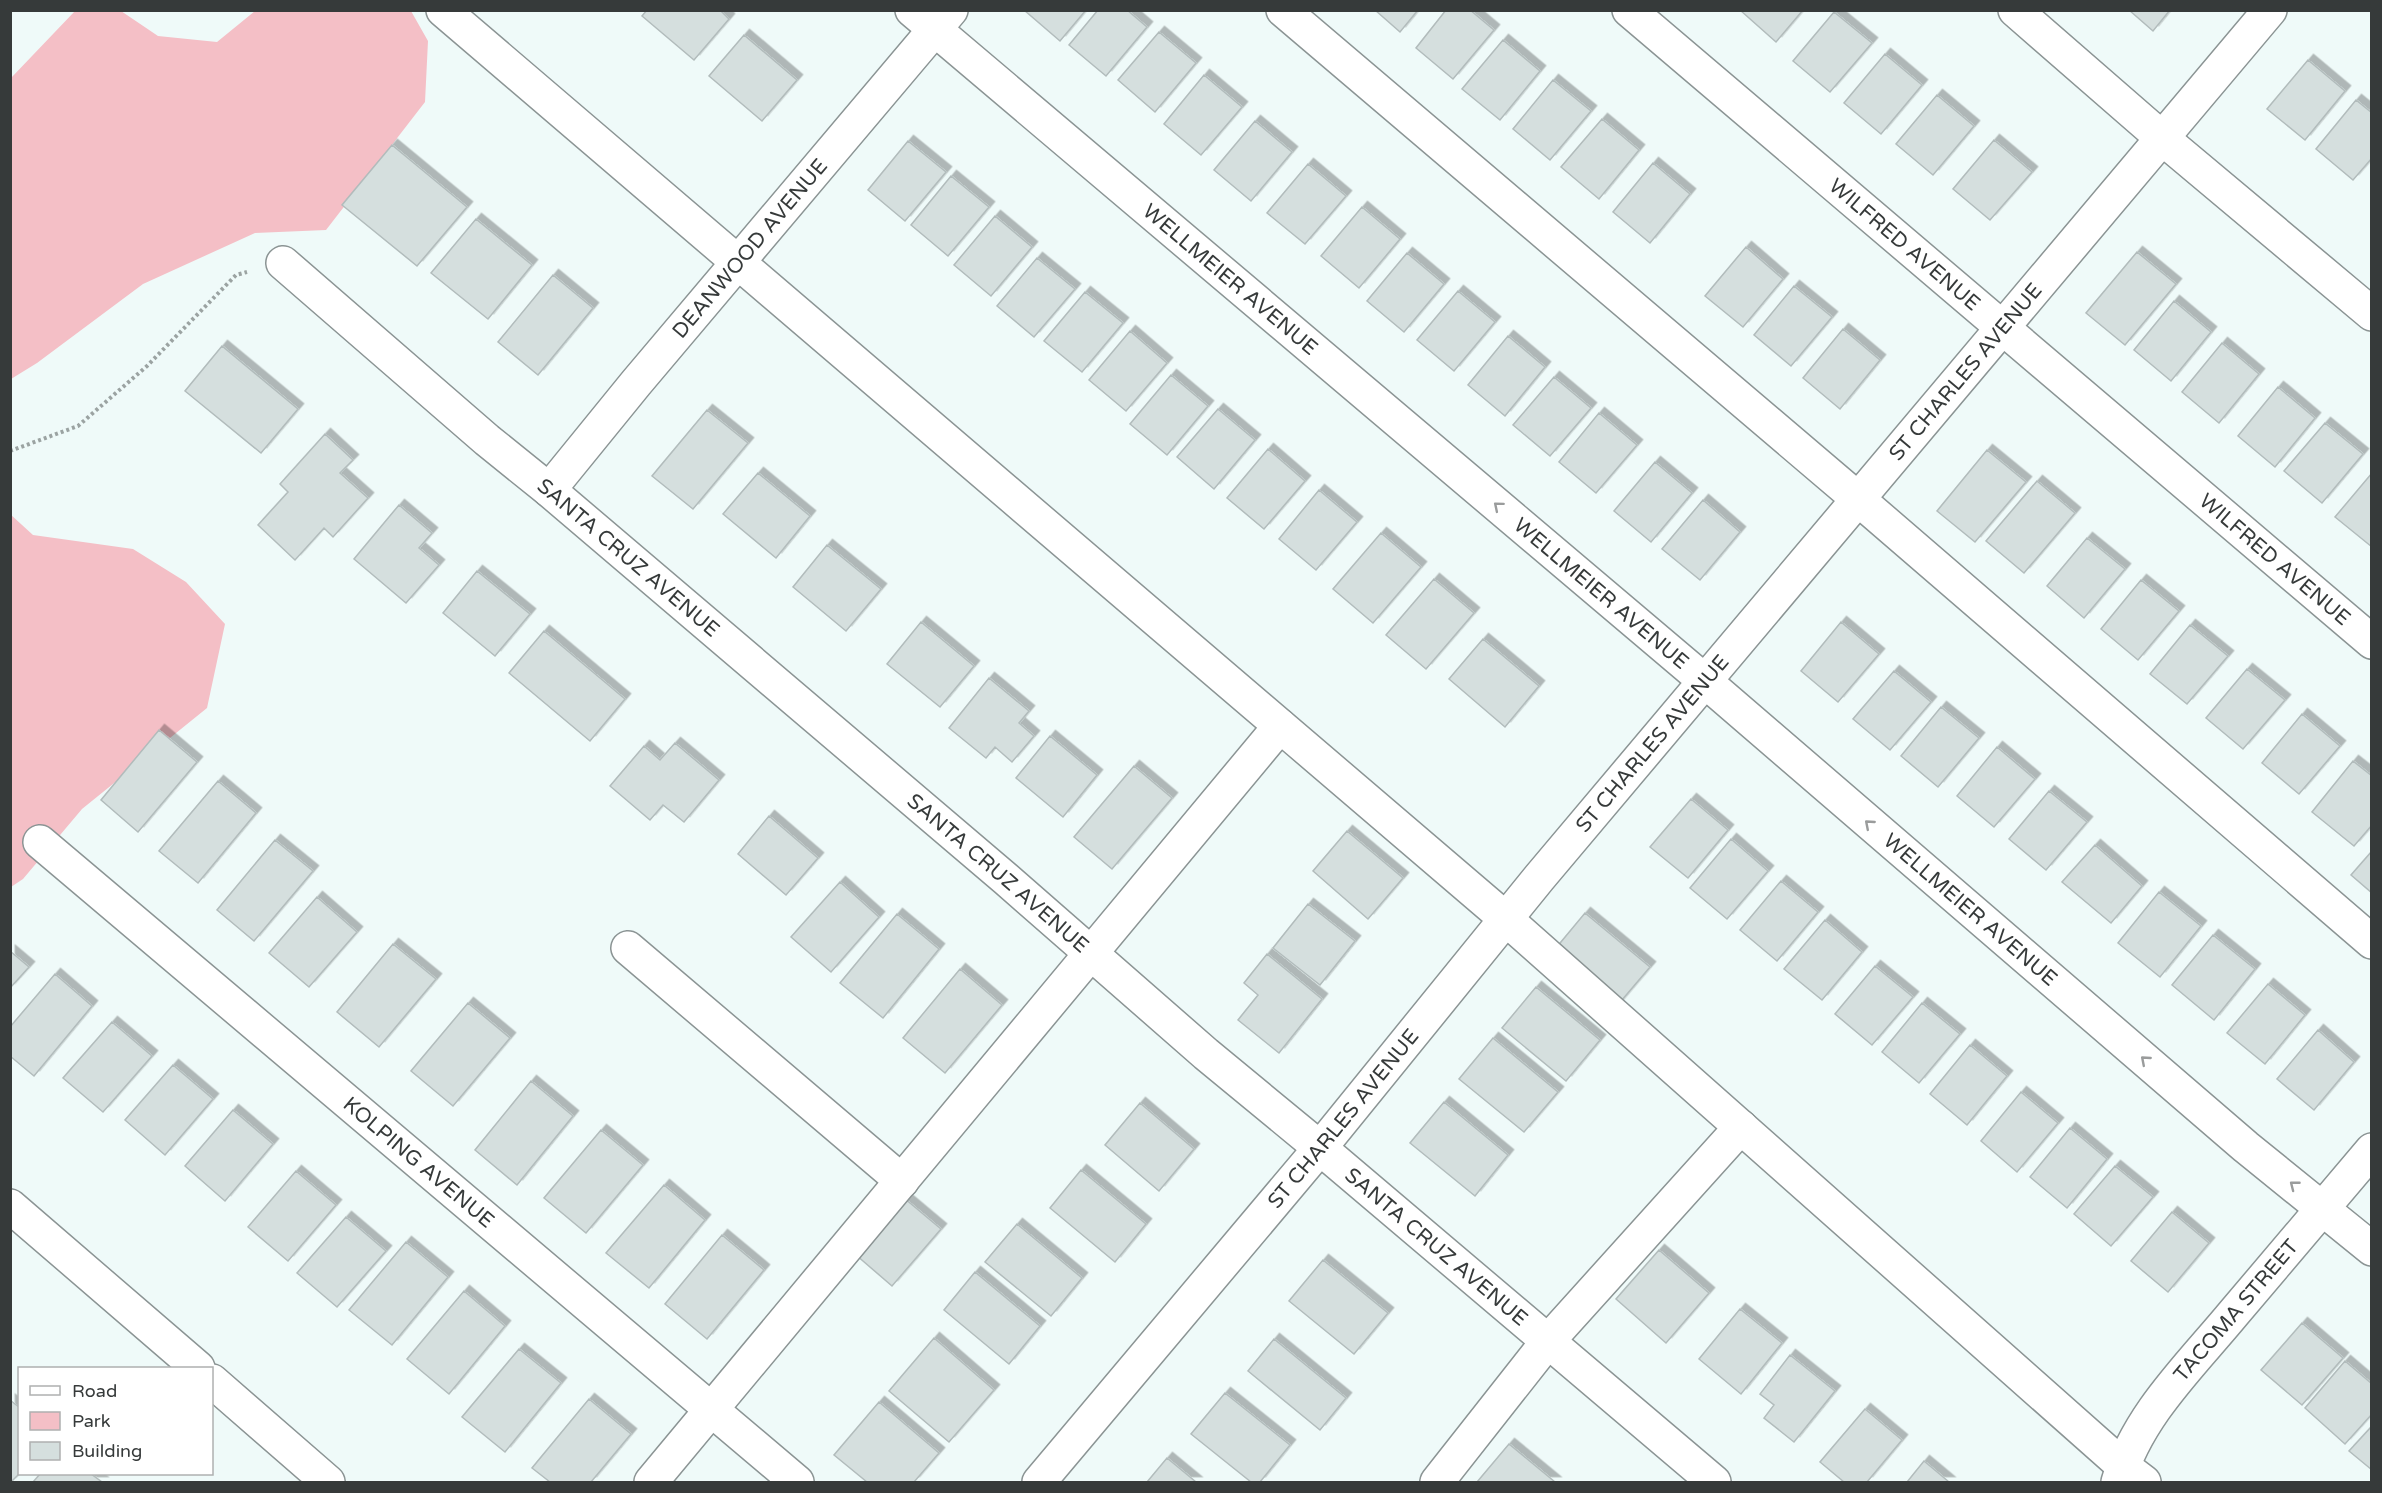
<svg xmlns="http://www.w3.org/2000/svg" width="2382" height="1493" font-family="'Varela Round',sans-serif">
<defs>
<filter id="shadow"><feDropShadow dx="5.5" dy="-5.5" stdDeviation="0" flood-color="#0004"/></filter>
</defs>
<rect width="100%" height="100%" fill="#effaf9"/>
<!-- green -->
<path fill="#f4bfc6" d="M75 11H121L158 36 217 42 255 11H411L428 41 425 102 326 230 255 233 143 284 37 363 11 379V78Z
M10 514 33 535 133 549 186 582 225 624 207 708 82 809 23 879 11 887Z"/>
<!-- building -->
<path fill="#d5dfde" stroke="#b2bcbc" stroke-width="1.5" filter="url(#shadow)" d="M647 10H720L729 19 694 60 642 16Z
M1024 10H1086L1060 41Z
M1098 10H1127L1147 27 1106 76 1069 45Z
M1375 10H1418L1400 32Z
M1446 10H1470L1494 30 1453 79 1416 48Z
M1740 10H1803L1776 42Z
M2129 10H2170L2153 31Z
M1834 12 1872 43 1830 92 1793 61Z
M1159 32 1196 63 1155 112 1118 80Z
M744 35 797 80 762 121 709 76Z
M1503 40 1540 71 1500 120 1462 89Z
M1885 54 1922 85 1881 134 1844 103Z
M2308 60 2345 91 2305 140 2267 109Z
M1204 75 1242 107 1201 155 1164 124Z
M1553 80 1591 111 1550 160 1513 129Z
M1937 95 1974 126 1933 175 1896 144Z
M2356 100 2372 113V158L2353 180 2316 149Z
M1602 119 1639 150 1599 199 1561 167Z
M1255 121 1292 152 1251 201 1214 170Z
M1994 140 2032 172 1990 220 1953 189Z
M908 141 946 172 905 221 868 190Z
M392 145 467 207 417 266 342 205Z
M1653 163 1690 194 1650 243 1613 212Z
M1308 164 1346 196 1305 244 1267 213Z
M951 176 989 207 948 256 911 225Z
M1362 207 1400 239 1359 288 1321 256Z
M995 216 1032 247 991 296 954 265Z
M476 219 532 265 488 319 431 273Z
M1746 247 1783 279 1743 327 1705 296Z
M2137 252 2176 284 2125 345 2086 313Z
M1407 253 1444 284 1404 332 1367 301Z
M1037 258 1075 289 1034 337 997 306Z
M553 275 593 308 538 375 498 342Z
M1794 286 1832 317 1791 366 1754 335Z
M1458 291 1495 322 1454 371 1417 340Z
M1085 292 1123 323 1082 372 1044 341Z
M2174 301 2211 332 2171 381 2134 350Z
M1843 329 1880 360 1840 409 1803 378Z
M1130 331 1167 363 1126 411 1089 380Z
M1508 336 1545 367 1505 416 1468 385Z
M2222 343 2259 374 2219 423 2182 392Z
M222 346 298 409 261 453 185 391Z
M1171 375 1208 406 1167 455 1130 424Z
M1554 377 1591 408 1550 456 1513 425Z
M2278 387 2315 418 2275 467 2238 436Z
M1218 409 1255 440 1214 489 1177 457Z
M707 410 748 443 693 509 652 476Z
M1599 413 1637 445 1596 493 1559 462Z
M2325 423 2363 454 2322 503 2284 471Z
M325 434 353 460 340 473 368 498 333 537 324 528 295 560 258 525 288 492 280 484Z
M1268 449 1305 481 1264 529 1227 498Z
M1987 450 2026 482 1975 542 1937 511Z
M1655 462 1692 493 1651 542 1614 511Z
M758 473 810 516 776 558 723 514Z
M2372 473V547L2335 517Z
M2037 481 2075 513 2024 573 1986 541Z
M1319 490 1357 522 1316 570 1279 539Z
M1703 500 1740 532 1700 580 1662 549Z
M399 505 432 533 419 548 439 565 406 603 354 559Z
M1381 533 1421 567 1373 623 1333 589Z
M2087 538 2125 569 2084 618 2047 586Z
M827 545 881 589 846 631 793 587Z
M477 571 530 614 495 656 443 613Z
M1434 579 1474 613 1426 669 1386 635Z
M2141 580 2179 611 2138 660 2101 629Z
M921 622 974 666 940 707 887 664Z
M1841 622 1879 654 1838 702 1801 671Z
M2190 625 2228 656 2187 704 2150 674Z
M544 631 625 699 590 741 509 673Z
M1483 639 1539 686 1505 727 1449 679Z
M2247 669 2285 700 2243 749 2206 718Z
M1894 671 1931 702 1890 750 1853 719Z
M989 678 1029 711 1019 723 1034 736 1012 762 995 747 986 758 949 728Z
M1941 707 1979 738 1938 787 1901 756Z
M2302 714 2340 746 2299 794 2262 763Z
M159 730 197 762 138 832 101 800Z
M1050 736 1097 775 1063 817 1016 778Z
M675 743 719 780 684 822 663 805 650 820 610 786 644 746 660 760Z
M1997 747 2035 779 1994 827 1957 796Z
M2353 761 2372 776V825L2354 846 2312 812Z
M1134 766 1172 798 1112 869 1074 837Z
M218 781 256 813 198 883 159 851Z
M2049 791 2087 822 2046 870 2009 839Z
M1691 799 1728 830 1688 878 1650 847Z
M769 816 818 858 786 895 738 854Z
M1347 831 1403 878 1368 919 1313 871Z
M1731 839 1768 871 1727 919 1690 888Z
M275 840 313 871 254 941 217 910Z
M2095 845 2142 886 2111 923 2062 882Z
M2372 851V893L2351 875Z
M1781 881 1818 912 1777 961 1740 930Z
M840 882 879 917 831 972 791 937Z
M2159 892 2201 926 2160 977 2118 943Z
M317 897 357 932 309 987 269 953Z
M1308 904 1355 941 1320 985 1273 948Z
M1585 913 1650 967 1616 1007 1551 954Z
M897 914 939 949 883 1018 840 983Z
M1825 920 1862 952 1822 1000 1784 969Z
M2213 935 2255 969 2214 1020 2172 985Z
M393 944 436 979 379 1047 337 1012Z
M10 951 29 967 10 988Z
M1267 954 1322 999 1279 1053 1238 1020 1258 995 1244 983Z
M1875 966 1913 997 1872 1045 1835 1014Z
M960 969 1002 1005 945 1073 903 1038Z
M55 974 92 1006 34 1076 10 1056V1027Z
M2268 984 2305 1015 2265 1064 2227 1033Z
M1536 987 1600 1040 1566 1081 1502 1028Z
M468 1003 510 1038 453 1106 411 1071Z
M1922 1003 1960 1034 1919 1083 1882 1052Z
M112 1022 152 1056 103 1112 63 1078Z
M2318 1030 2354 1062 2314 1110 2277 1079Z
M1493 1038 1558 1092 1524 1132 1459 1079Z
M1970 1045 2007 1076 1967 1125 1930 1094Z
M173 1065 213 1099 165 1155 125 1120Z
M531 1081 573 1116 517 1185 475 1150Z
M2021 1092 2058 1123 2017 1172 1981 1141Z
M1444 1102 1508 1155 1475 1196 1410 1143Z
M1140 1103 1194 1149 1159 1191 1105 1145Z
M233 1110 273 1144 225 1201 185 1166Z
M2070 1128 2107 1159 2067 1208 2030 1177Z
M601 1130 643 1165 586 1233 544 1198Z
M2115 1166 2153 1197 2111 1246 2074 1214Z
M1081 1170 1146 1224 1115 1262 1050 1208Z
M296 1171 336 1205 288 1261 248 1227Z
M664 1185 705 1220 649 1288 606 1253Z
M904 1198 941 1229 892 1286 856 1255Z
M2172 1212 2209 1243 2168 1292 2131 1261Z
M346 1217 386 1251 337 1307 297 1273Z
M1017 1224 1082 1278 1051 1316 985 1262Z
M722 1235 764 1270 707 1339 665 1304Z
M406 1242 448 1277 392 1345 349 1310Z
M1659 1250 1709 1293 1666 1343 1616 1299Z
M1323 1260 1388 1313 1354 1354 1289 1301Z
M975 1272 1040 1326 1009 1364 944 1310Z
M464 1291 505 1326 449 1394 407 1359Z
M1740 1309 1782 1343 1741 1394 1699 1359Z
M2302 1323 2343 1358 2302 1405 2261 1370Z
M934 1338 994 1390 949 1442 889 1391Z
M1274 1339 1346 1398 1320 1430 1248 1371Z
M519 1349 561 1383 505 1452 462 1417Z
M1790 1355 1835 1391 1794 1442 1764 1418 1774 1405 1760 1394Z
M2345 1361 2372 1384V1414L2345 1444 2305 1408Z
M1225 1393 1290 1445 1260 1482H1251L1191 1434Z
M589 1399 631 1434 591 1482H550L532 1468Z
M10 1400 20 1408V1473L11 1482Z
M879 1402 939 1453 914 1482H867L834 1455Z
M1865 1409 1902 1440 1867 1482H1844L1820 1462Z
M2372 1426V1470L2349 1451Z
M1509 1444 1555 1482H1477Z
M1167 1458 1196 1482H1147Z
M1924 1461 1949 1482H1907Z
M40 1474H91L102 1482H33Z"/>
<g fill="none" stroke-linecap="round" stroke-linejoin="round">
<defs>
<g id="minor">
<path d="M443 10 1506 919 2123 1466 2144 1482"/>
<path id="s1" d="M912 10 1706 682 2246 1147 2372 1249"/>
<path d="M1283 10 1858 499 2372 942"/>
<path id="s2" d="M1629 10 2372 642"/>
<path d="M2015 10 2162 138 2372 314"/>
<path id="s3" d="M283 263 487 440 549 490 1006 879 1206 1054 1320 1148 1714 1482"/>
<path id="s4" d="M549 490 636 383 951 10"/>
<path id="s5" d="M40 842 797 1482"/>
<path d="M628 948 902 1181"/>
<path d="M10 1206 198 1368"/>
<path d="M212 1381 328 1482"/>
<path d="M651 1482 1280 726"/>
<path id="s6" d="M1039 1482 1320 1148 1539 878 2270 10"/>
<path d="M1437 1482 1548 1341 1741 1127"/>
<path id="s7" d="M2118 1482C2137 1416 2190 1366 2233 1314 2279 1260 2325 1205 2372 1150"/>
</g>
</defs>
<!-- minor casing -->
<use href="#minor" stroke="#8b9494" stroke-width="36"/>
<!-- path -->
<path stroke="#9ba3a2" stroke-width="4" stroke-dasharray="3 3" stroke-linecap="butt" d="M10 451 78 426 147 366 236 275 247 272"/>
<!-- minor -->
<use href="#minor" stroke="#fff" stroke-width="33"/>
</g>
<!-- one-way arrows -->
<defs><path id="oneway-chevron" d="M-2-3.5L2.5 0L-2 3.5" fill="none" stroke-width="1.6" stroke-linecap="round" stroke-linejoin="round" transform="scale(1.5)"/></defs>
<g stroke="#9a9c9c">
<use href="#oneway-chevron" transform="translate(1498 506) rotate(-140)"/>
<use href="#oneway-chevron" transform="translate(1869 824) rotate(-139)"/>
<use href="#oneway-chevron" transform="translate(2145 1060) rotate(-139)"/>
<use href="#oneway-chevron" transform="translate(2294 1185) rotate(-142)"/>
</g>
<g text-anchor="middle" stroke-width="4.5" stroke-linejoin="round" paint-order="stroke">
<!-- street labels -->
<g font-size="21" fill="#363a3a" stroke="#fff">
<text dy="7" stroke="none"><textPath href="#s2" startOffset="362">WILFRED AVENUE</textPath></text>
<text dy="7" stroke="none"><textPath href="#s4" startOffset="314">DEANWOOD AVENUE</textPath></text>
<text dy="7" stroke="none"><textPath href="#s1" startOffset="417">WELLMEIER AVENUE</textPath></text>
<text dy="7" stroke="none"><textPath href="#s6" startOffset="1446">ST CHARLES AVENUE</textPath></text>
<text dy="7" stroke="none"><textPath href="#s3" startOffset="454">SANTA CRUZ AVENUE</textPath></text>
<text dy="7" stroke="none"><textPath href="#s2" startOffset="848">WILFRED AVENUE</textPath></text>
<text dy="7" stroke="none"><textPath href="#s1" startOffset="903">WELLMEIER AVENUE</textPath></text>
<text dy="7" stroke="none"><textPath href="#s6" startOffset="960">ST CHARLES AVENUE</textPath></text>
<text dy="7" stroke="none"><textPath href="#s3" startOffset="940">SANTA CRUZ AVENUE</textPath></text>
<text dy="7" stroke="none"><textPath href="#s1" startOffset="1389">WELLMEIER AVENUE</textPath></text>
<text dy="7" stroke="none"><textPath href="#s6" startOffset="474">ST CHARLES AVENUE</textPath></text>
<text dy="7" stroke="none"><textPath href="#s5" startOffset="496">KOLPING AVENUE</textPath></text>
<text dy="7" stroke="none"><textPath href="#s3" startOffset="1516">SANTA CRUZ AVENUE</textPath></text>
<text dy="7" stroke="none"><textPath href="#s7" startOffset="210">TACOMA STREET</textPath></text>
</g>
</g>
<!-- border -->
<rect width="2382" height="1493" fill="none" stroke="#363a3a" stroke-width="24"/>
<!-- legend -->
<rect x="18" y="1367" width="195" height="108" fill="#ffffff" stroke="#afb0b0" stroke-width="1.5"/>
<rect x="30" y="1386" width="30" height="9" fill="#ffffff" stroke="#afb0b0" stroke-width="1.5"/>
<text x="72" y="1397" font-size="18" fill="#363a3a">Road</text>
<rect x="30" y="1412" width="30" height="18" fill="#f4bfc6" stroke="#afb0b0" stroke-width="1.5"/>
<text x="72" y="1427" font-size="18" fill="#363a3a">Park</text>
<rect x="30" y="1442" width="30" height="18" fill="#d5dfde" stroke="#afb0b0" stroke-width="1.5"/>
<text x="72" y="1457" font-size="18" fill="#363a3a">Building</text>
</svg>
